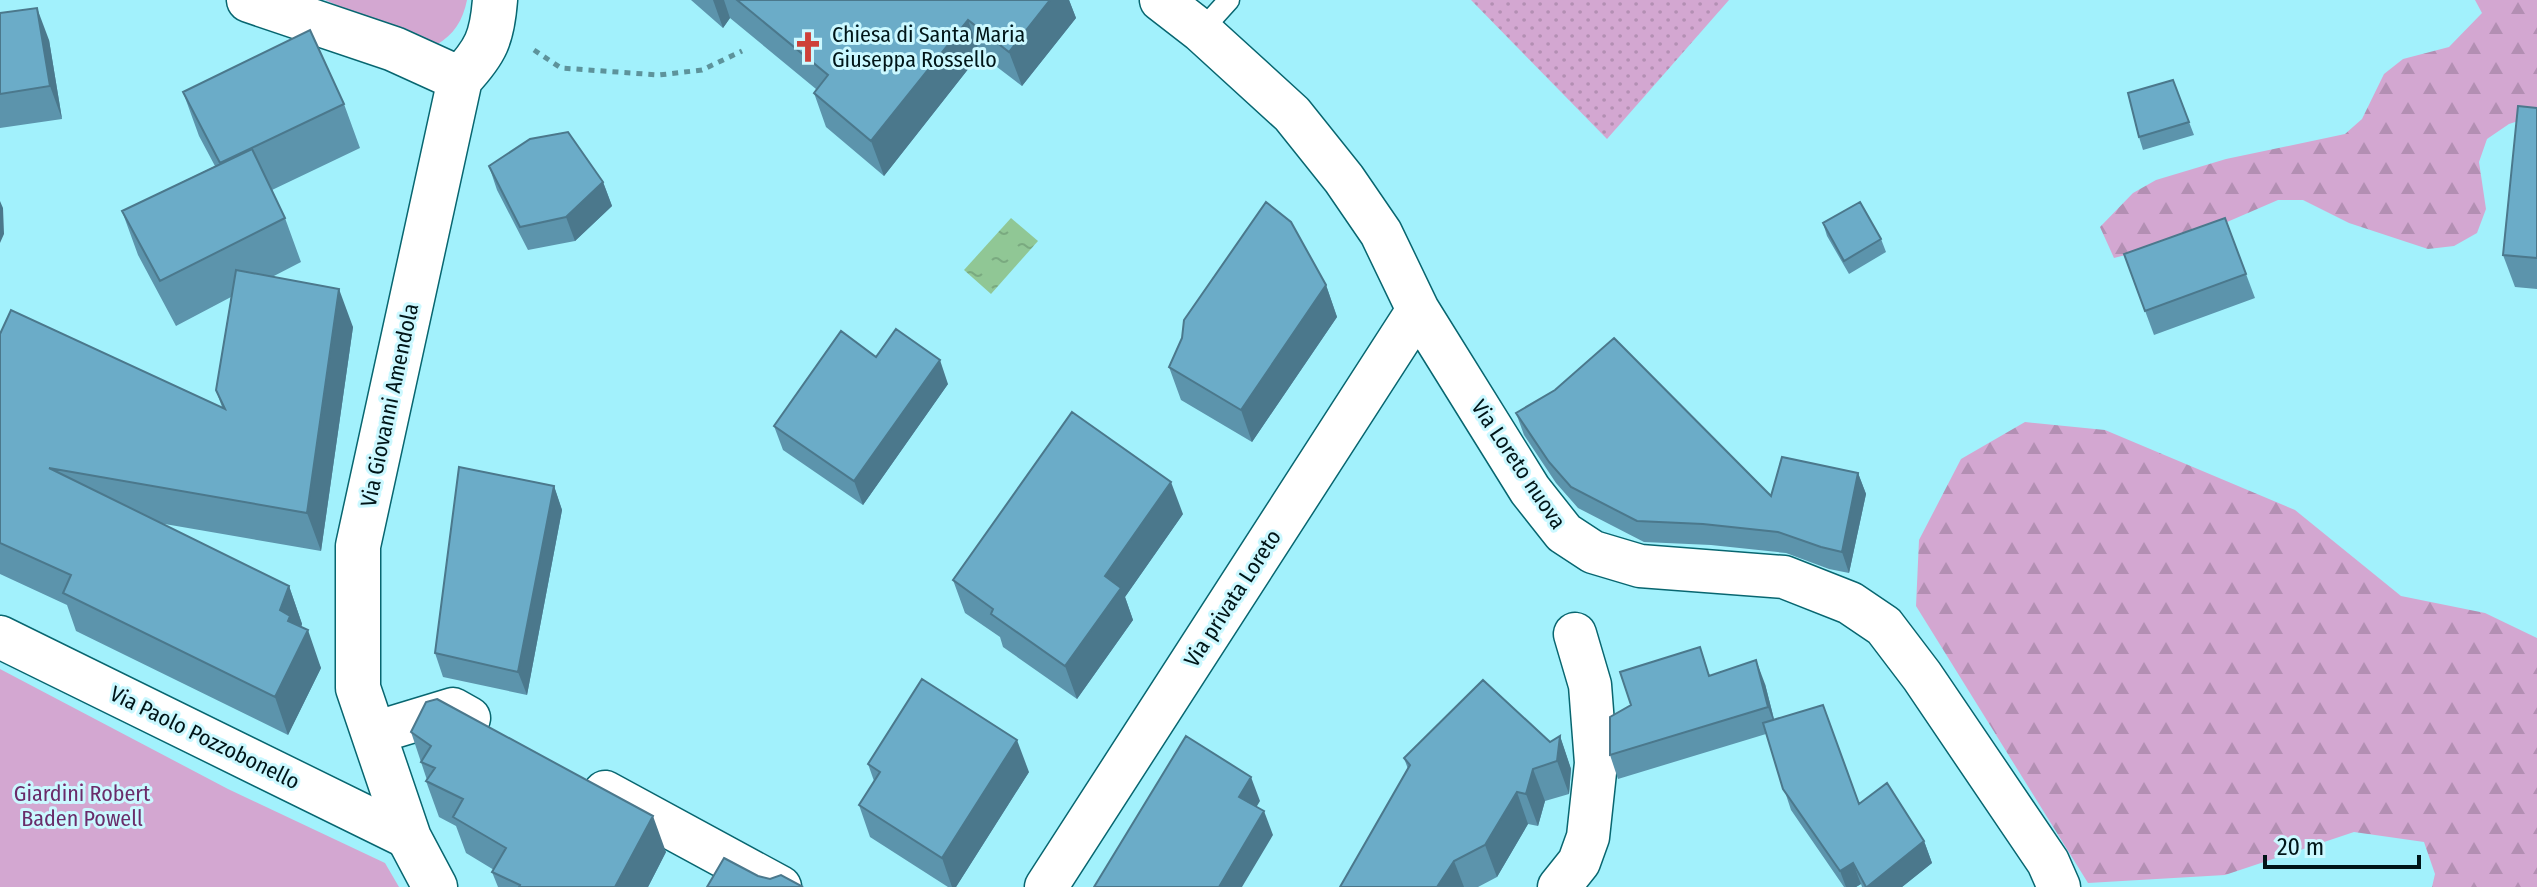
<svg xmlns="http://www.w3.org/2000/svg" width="2537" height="887" font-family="'Fira Sans Condensed',sans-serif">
<defs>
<pattern id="grass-dots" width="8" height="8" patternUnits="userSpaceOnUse" patternTransform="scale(2)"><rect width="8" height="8" fill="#d3a7d1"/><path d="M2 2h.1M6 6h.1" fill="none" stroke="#b38fb3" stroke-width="1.8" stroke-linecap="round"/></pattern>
<pattern id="forest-firs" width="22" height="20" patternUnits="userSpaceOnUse" patternTransform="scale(2)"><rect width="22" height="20" fill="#d3a7d1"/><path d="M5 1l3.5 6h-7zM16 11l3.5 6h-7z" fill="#b38fb3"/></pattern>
<pattern id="water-ripples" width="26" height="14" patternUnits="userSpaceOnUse" patternTransform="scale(2)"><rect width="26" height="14" fill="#90c795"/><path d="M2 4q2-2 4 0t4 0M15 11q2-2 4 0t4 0" fill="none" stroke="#7aaa80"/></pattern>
</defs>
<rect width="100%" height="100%" fill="#a2f1fc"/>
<!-- grass -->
<path fill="url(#grass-dots)" d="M1471 0H1729L1607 139Z"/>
<!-- forest -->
<path fill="url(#forest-firs)" d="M2475 0H2537V115L2509 124 2487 139 2479 162 2486 209 2477 233 2454 246 2428 249 2349 223 2303 200H2278L2190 238 2114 258 2100 227 2133 193 2156 180 2226 159 2345 134 2362 119 2384 74 2403 59 2449 47 2482 13Z
M2025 422 2105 430 2295 510 2401 596 2485 613 2537 638V887H2432L2435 874 2424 842 2354 832 2225 875 2088 883 1916 606 1919 540 1961 459Z"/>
<!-- garden -->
<path fill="#d3a7d1" d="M325 0H467C463 20 454 35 436 45L400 33Z
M0 669 228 789 385 863 399 887H0Z"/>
<!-- water -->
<path fill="url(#water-ripples)" d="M1011 218 1038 241 991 294 964 270Z"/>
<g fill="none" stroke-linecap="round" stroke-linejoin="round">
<defs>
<path id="lane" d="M1201 31 1229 0"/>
<path id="street" d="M1161 0 1201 31 1292 114 1344 179 1381 233 1418 310 1530 490 1564 533 1593 552 1640 566 1784 577 1850 603 1884 626 1922 676 2048 862 2059 887
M0 637 409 838
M374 733 453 709 469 718
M605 792 780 887
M1046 887 1418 310
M1559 887 1579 862 1588 837 1596 763 1590 685 1575 634"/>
<path id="secondary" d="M249 0 394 49 460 79
M460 79C486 51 492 38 495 0
M435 887 409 838 358 688V546L460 79"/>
</defs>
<!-- lane casing -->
<use href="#lane" stroke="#086670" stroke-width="23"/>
<!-- street casing -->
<use href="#street" stroke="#086670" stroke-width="45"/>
<!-- secondary casing -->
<use href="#secondary" stroke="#086670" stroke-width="47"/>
<!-- path -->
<path stroke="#5d939b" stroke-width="5" stroke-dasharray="6 6" stroke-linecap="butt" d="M534 50 561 68 659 75 702 70 742 51"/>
<!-- lane -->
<use href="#lane" stroke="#fff" stroke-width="20"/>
<!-- street -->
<use href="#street" stroke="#fff" stroke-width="42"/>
<!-- secondary -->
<use href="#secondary" stroke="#fff" stroke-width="44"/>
</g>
<!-- wall -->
<path fill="#5c94ac" d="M691 0H1069L1076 18 1022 86 980 54 884 176 826 127 814 93 816 89 730 18 723 28Z
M0 13 49 40 62 119 0 128Z
M2173 80 2194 135 2143 150 2139 137Z
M183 92 344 104 360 148 272 190 285 218 301 262 272 277 353 327 321 551 159 523 289 586 302 624 301 627 321 668 288 735 76 631 67 605 0 574V334L222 407 216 390 231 297 176 326 138 255 122 211 215 166 199 136Z
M2537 108V289L2515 287 2503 255Z
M489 166 603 182 612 206 575 241 528 250 497 190Z
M2225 218 2255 298 2154 335 2124 254Z
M1823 223 1881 239 1886 252 1849 274 1827 236Z
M1326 285 1337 317 1252 442 1181 400 1169 367Z
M876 357 948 384 863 505 783 450 774 426Z
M1516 413 1771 496 1858 473 1866 494 1849 573 1829 569 1786 553 1711 545 1644 542 1578 508 1556 483 1524 435Z
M554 486 562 510 527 695 443 677 435 653Z
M1183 514 1125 597 1133 620 1077 699 1003 647 1000 637 965 613 953 580Z
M1710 676 1765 684 1774 719 1859 804 1924 841 1932 863 1902 887H1862L1861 884 1856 887H1844L1791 810 1766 734 1618 779 1610 755Z
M411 732 666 852 648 887H498L492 872 494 870 466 853 456 826 439 817 426 781 427 780Z
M1560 736 1571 769 1569 794 1545 801 1538 826 1528 824 1497 877 1478 887H1340L1408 769 1404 758 1550 742Z
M868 764 1029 772 956 887H948L870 837 859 805 874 781Z"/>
<!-- shaded-wall -->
<path fill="#4b788c" d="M713 0H724L730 18 723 28Z
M1050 0H1069L1076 18 1022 86 1009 52Z
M37 8 49 40 62 119 50 86Z
M968 20 980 54 884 176 871 141Z
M603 182 612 206 575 241 566 217Z
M0 201 3 208 4 234 0 243Z
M1326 285 1337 317 1252 442 1241 410Z
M339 289 353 327 321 551 307 513Z
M940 360 948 384 863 505 854 481Z
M1858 473 1866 494 1849 573 1842 552Z
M1171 482 1183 514 1125 597 1133 620 1077 699 1065 666 1105 576Z
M554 486 562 510 527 695 518 672Z
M289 586 302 624 298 636 308 630 321 668 288 735 275 697 280 610Z
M1756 660 1765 684 1777 731 1768 707Z
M1560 736 1571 769 1569 794 1557 761Z
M1017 740 1029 772 956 887H952L942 858Z
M1533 769 1545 801 1538 826 1526 794Z
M1251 777 1260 801 1248 821 1239 797Z
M1517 792 1528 824 1497 877 1485 845Z
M1264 811 1273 835 1242 887H1219Z
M653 816 666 852 648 887H615Z
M1924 841 1932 863 1902 887H1867Z
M1454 861 1464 887H1437Z
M1853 863 1861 884 1856 887H1846L1840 871Z"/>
<!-- building -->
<path fill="#6bacc8" stroke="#4b788c" stroke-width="2" d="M737 0H1050L1009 52 968 20 871 141 814 93 828 75Z
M37 8 50 86 0 94V13Z
M310 30 344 104 220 163 183 92Z
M2173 80 2189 122 2139 137 2128 93Z
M2518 106 2537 108V258L2503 255Z
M568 132 603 182 566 217 520 227 489 166 530 139Z
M252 149 285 218 160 281 122 211Z
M1266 202 1291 222 1326 285 1241 410 1169 367 1182 338 1184 320Z
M1860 202 1881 239 1844 261 1823 223Z
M2225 218 2246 274 2145 311 2124 254Z
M236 270 339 289 307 513 49 468 289 586 280 610 290 616 288 621 308 630 275 697 63 593 71 575 0 543V334L11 310 225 409 216 390Z
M896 329 940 360 854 481 774 426 841 331 876 357Z
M1614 338 1771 496 1782 457 1858 473 1842 552 1821 547 1778 532 1703 524 1637 521 1571 487 1549 462 1516 413 1555 390Z
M1072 412 1171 482 1105 576 1121 588 1065 666 991 614 993 609 953 580Z
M459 467 554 486 518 672 435 653Z
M1700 647 1709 676 1756 660 1768 707 1610 755V717L1631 705 1620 672Z
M922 679 1017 740 942 858 859 805 880 772 868 764Z
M1483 680 1550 742 1560 736 1557 761 1533 769 1526 794 1517 792 1485 845 1454 861 1437 887H1340L1410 765 1404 758Z
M437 699 653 816 615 887H519L520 885 492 872 506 848 453 817 463 799 426 781 435 768 421 762 431 746 411 732 426 702Z
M1823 705 1859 804 1887 783 1924 841 1867 887H1866L1853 863 1840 871 1783 789 1763 723Z
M1186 736 1251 777 1239 797 1264 811 1219 887H1094Z
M724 858 758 876 770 879 781 875 803 887H707Z"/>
<!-- icons -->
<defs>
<symbol id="church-bare" viewBox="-9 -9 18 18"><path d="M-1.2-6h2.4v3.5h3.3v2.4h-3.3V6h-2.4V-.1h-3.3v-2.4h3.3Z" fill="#ce4039" stroke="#cbf8ff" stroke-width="2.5" paint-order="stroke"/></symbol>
</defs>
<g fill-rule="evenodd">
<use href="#church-bare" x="786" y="25" width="44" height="44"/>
</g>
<g text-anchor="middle" stroke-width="6" stroke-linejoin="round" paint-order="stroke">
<!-- poi labels -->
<g font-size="22" fill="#001518" stroke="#cbf8ff" text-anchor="start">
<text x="832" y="42">Chiesa di Santa Maria<tspan x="832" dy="25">Giuseppa Rossello</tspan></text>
</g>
<!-- street labels -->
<g font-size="22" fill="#001518" stroke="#cbf8ff">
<text transform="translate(389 405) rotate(-78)" y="8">Via Giovanni Amendola</text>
<text transform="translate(1519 464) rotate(56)" y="8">Via Loreto nuova</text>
<text transform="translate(1232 598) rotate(-57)" y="8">Via privata Loreto</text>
<text transform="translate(205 737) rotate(26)" y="8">Via Paolo Pozzobonello</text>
</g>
<!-- park labels -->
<g font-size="22" fill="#6a2c6a" stroke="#cbf8ff">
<text x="82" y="801">Giardini Robert<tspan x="82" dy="25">Baden Powell</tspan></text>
</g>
</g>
<!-- scale -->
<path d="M2265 855v12h154v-12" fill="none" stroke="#001518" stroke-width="4"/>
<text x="2277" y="855" font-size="24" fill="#001518" stroke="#cbf8ff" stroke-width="6" paint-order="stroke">20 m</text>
</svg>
